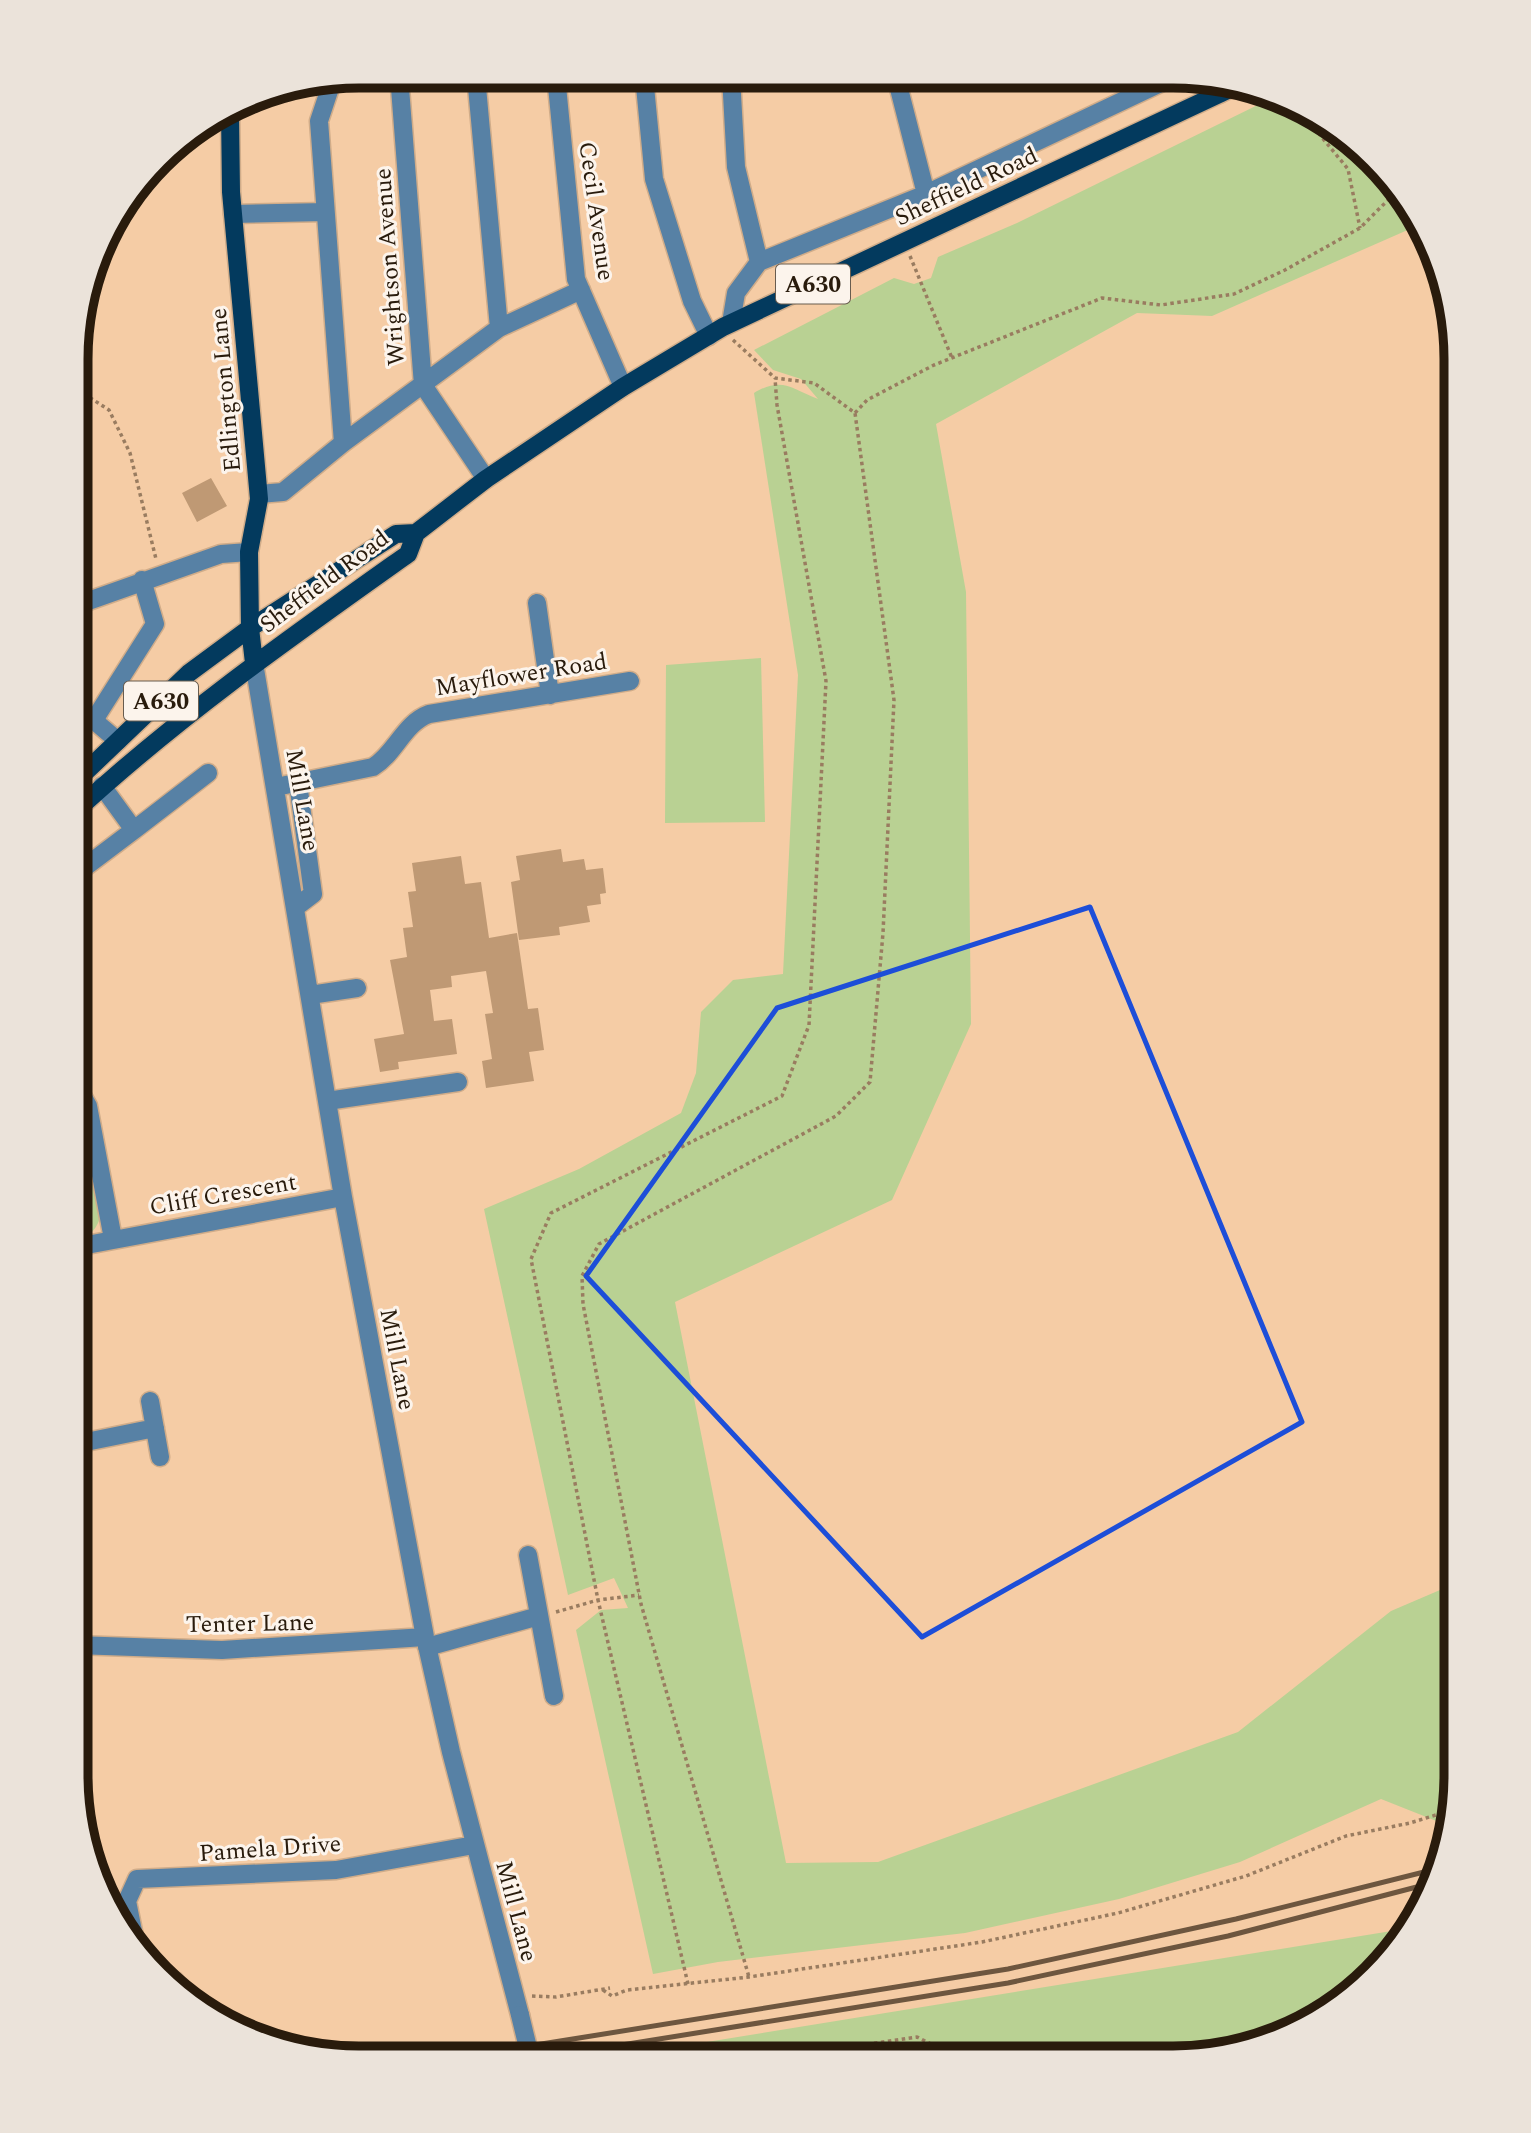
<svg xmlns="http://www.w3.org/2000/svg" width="1531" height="2133" font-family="Spectral,serif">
<rect width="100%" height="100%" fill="#f5cca5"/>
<!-- green -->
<path fill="#b9d193" d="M1276 96 1345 134 1419 225 1212 316 1137 313 936 424 966 592 971 1024 892 1200 675 1302 786 1863 878 1862 1238 1732 1391 1611 1447 1587 1455 1594V1793L1449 1826 1381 1799 1240 1862 1119 1899 965 1933 718 1962 653 1974 576 1630 601 1610 628 1608 614 1578 568 1595 484 1209 579 1169 681 1113 696 1073 701 1012 733 980 783 974 798 675 754 393C782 376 792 389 818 399L801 379 773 370 754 350 894 278 914 284 931 278 938 257 1017 223Z
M761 658 765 822 665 823 666 665Z
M76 1096 81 1107 101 1214C97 1230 91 1235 76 1240Z
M1410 1928 1359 1988 1297 2029 1173 2058 620 2056Z"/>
<!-- building -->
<path fill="#bf9974" d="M211 478 227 506 197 522 182 493Z
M561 849 563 862 584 859 586 870 603 868 606 893 600 894 601 904 587 906 590 922 559 927 560 935 519 940 511 882 520 880 516 856Z
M461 856 465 884 481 882 489 938 517 933 528 1009 538 1008 544 1050 529 1052 534 1081 486 1088 482 1061 492 1059 485 1014 493 1013 486 971 451 976 452 987 430 990 434 1021 452 1019 457 1054 398 1062 399 1069 380 1072 374 1039 404 1034 390 960 407 957 403 928 413 927 408 892 416 891 412 863Z"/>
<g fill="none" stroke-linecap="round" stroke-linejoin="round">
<defs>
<path id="minor" d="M399 75 423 385 486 479
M556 76 576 279 623 387
M644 76 654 179 692 301 709 336
M731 76 736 167 759 262
M896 77 926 194
M333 79 319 121 343 443
M1215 79 1221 93
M233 214 325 212
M731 323 736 293 759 262 926 194 1171 78
M499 328 581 290
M259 494 283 492 343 443 499 328 476 76
M537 603 550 695
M77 605 221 554 249 552
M254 663 343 1197 425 1637 451 1752 520 2015
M118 741 98 724 96 717 155 624 142 580
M276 787 373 767C395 754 404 723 429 714L630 681
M134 830 208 773
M77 873 134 830 102 786
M296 907 313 894 298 783
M310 995 357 988
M76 1085 88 1106 113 1239
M327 1101 458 1082
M76 1247 343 1197
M150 1401 160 1457
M76 1444 155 1428
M528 1555 554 1696
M75 1645 222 1650 425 1637
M427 1647 539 1616
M136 1946 127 1901 137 1879 336 1870 474 1845
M166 1979 175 1981"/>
<path id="major" d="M230 112 231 192 259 499 249 552 250 628 254 663
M77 780 189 673 250 628 396 534 416 533
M77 810C180 715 294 635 408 554L416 533 486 479 623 387 723 327 1238 85"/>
</defs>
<!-- minor casing -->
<use href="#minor" stroke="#d0ac89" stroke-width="21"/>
<!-- major casing -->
<use href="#major" stroke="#d0ac89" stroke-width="21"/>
<!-- path -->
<path stroke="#997c60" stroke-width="3.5" stroke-dasharray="3.5 3.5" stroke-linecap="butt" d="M1296 106 1348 169 1360 228
M910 256 952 358
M733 340 775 378 814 383 855 413 894 700 883 933 870 1082 836 1116 599 1244 582 1276 583 1304 641 1604 749 1977
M78 390 109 410 130 453 156 559
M855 413 867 400 934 365 1102 298 1161 305 1234 294 1285 270 1360 228 1394 194
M556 1612 598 1600 639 1595
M688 1984 598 1600 531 1259 551 1213 782 1096 809 1025 826 681 777 405 775 378
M603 1990 612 1996 627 1990 749 1977 982 1942 1118 1913 1246 1876 1346 1836 1410 1823 1452 1810
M532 1996 556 1997 610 1988
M1250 2040 1365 1980
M777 2057 917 2037 937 2047 940 2057"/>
<!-- minor -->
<use href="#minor" stroke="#5781a5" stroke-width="18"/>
<!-- major -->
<use href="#major" stroke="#033a5e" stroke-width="18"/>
<!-- rail -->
<path stroke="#6d563f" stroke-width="5" d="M467 2056 1008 1969 1236 1919 1440 1868
M553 2056 1008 1983 1228 1936 1432 1883"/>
<defs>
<path id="minor-bridge" d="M520 2015 530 2056"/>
</defs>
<!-- minor-bridge casing -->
<use href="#minor-bridge" stroke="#d0ac89" stroke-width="21" stroke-linecap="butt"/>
<!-- minor-bridge -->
<use href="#minor-bridge" stroke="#5781a5" stroke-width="18"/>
</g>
<!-- marked area -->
<path fill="none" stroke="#1d4ed8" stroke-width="5" stroke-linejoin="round" d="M1090 907 1302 1422 922 1637 586 1276 777 1008Z"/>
<g text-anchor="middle" stroke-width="6" stroke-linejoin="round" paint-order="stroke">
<!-- shield labels -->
<g fill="#fcf4ec" stroke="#685c4f" stroke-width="2">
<rect x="776" y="264.5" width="74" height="39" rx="5"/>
<rect x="124" y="681.5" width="74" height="39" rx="5"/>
</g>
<g font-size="23" font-weight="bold" fill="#291b0c">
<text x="813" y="292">A630</text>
<text x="161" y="709">A630</text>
</g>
<!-- street labels -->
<g font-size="24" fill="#291b0c" stroke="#fcf4ec">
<text transform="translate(966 186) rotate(-25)" y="8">Sheffield Road</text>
<text transform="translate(597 211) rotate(82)" y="8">Cecil Avenue</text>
<text transform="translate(389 267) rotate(-94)" y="8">Wrightson Avenue</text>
<text transform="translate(225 390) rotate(-95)" y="8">Edlington Lane</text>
<text transform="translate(324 581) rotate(-37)" y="8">Sheffield Road</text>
<text transform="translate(521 674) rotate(-9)" y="8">Mayflower Road</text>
<text transform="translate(303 800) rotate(80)" y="8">Mill Lane</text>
<text transform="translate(223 1194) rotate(-10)" y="8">Cliff Crescent</text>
<text transform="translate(398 1359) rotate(79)" y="8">Mill Lane</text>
<text transform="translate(250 1623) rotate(-1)" y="8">Tenter Lane</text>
<text transform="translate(270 1848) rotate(-4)" y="8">Pamela Drive</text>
<text transform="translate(517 1911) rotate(75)" y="8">Mill Lane</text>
</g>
</g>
<!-- crop -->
<path d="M0 0H1531V2133H0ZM359 88H1173A271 271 0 0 1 1444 359V1775A271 271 0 0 1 1173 2046H359A271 271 0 0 1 88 1775V359A271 271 0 0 1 359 88Z" fill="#ebe3da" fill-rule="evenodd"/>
<path fill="none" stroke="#291b0c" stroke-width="9" d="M359 88H1173A271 271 0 0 1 1444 359V1775A271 271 0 0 1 1173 2046H359A271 271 0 0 1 88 1775V359A271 271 0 0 1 359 88Z"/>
</svg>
